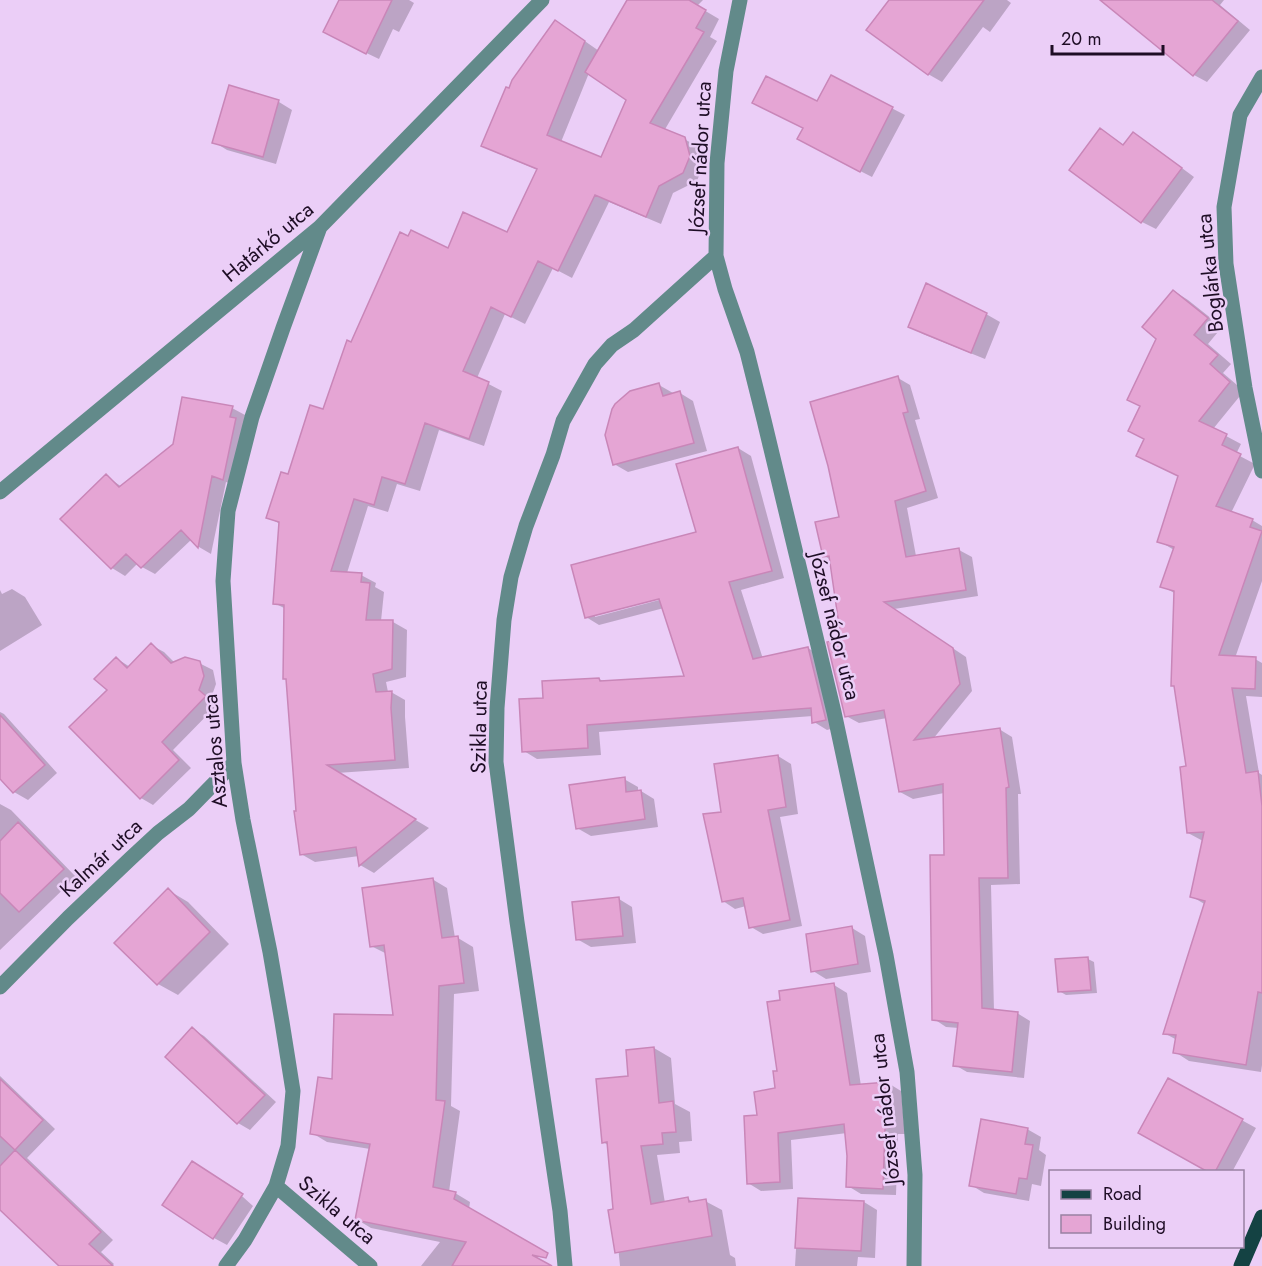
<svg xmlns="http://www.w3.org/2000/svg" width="1262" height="1266" font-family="Jost,sans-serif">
<rect width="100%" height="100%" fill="#ebcef7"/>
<!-- shadow -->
<path fill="#0003" fill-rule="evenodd" d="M341 0H409L414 3 399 32 393 29 379 59 337 39Z
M628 0H703L697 6 719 19 710 37 717 41 664 131 684 139 699 147 703 165 697 181 673 193 661 224 609 202 572 278 553 268 525 324 505 314 477 378 502 391 484 446 439 430 420 491 397 484 388 512 368 506 347 573 361 575 376 583 375 587 384 592 381 621 393 622 407 630 406 677 386 682 388 692H391L405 700V717L409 768 337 773 429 828 374 873 360 865 359 856 315 862 301 854 297 812 286 609 274 603 280 524 268 517 324 411 352 343 448 250 508 234 538 170 497 153 483 145 510 90 569 30 599 51ZM589 73 628 99 602 159 561 142Z
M890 0H1007L1011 3 990 32 983 27 942 82 928 74Z
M1173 0H1224L1220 5 1250 30 1207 82 1194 75Z
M831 77 905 115 872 177 811 146 818 103Z
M230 87 279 102 292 110 276 164 227 150 214 142Z
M1113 138 1125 146 1147 142 1194 177 1156 229 1142 222 1071 170Z
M1174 291 1188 300 1222 327 1208 344 1231 364 1223 373 1244 391 1213 429 1241 444 1236 454 1255 464 1231 513 1252 520 1262 526V581L1235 658 1255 659 1262 663V697L1246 696 1259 773 1262 775V1065L1261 1072 1189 1061 1175 1052 1177 1040 1164 1033 1206 905 1191 896 1203 841 1188 833V767L1176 594 1162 586 1174 550 1159 541 1180 477 1138 456 1145 440 1142 406 1158 338Z
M986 314 1000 322 985 359 923 334 910 327Z
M898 378 910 385 920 419 915 420 938 498 907 508 916 556 959 550 972 557 978 596 894 609 966 657 972 691 933 739 999 729 1012 737 1021 794H1018L1020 884 991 885 994 1011 1017 1013 1030 1021 1024 1078 967 1072 955 1065 959 1028 946 1027 934 1019 945 856 944 793 913 799 900 792 887 718 859 723 846 716 843 640 832 561 825 556Z
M659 385 673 393V395L680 393 693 401 707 451 628 472 614 464Z
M232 408 245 415 237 486 226 482 211 554 199 547 192 539 155 574 142 567 138 563 125 576 112 568 106 476 122 487Z
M738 448 751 456 784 578 741 590 763 659 808 648 821 656 838 727 827 730 814 722 813 716 599 732 601 755 537 759 524 751 545 699 599 679 605 682 686 677 664 608 599 625 586 617 697 533ZM666 595 667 598 595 617V614Z
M12 589 25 597 42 625 0 651V590L2 594Z
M151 645 164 652 175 663H199L213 670 216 684 211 698 218 704 173 750 191 768 153 805 141 798 109 690 116 658 130 667Z
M0 712 4 714 57 773 28 800 14 792 0 776Z
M778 756 791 764 798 814 780 817 802 926 763 934 751 927 746 906 735 909 723 901Z
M624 779 638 787V792L641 791 654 799 658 827 591 836 577 828Z
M0 804 11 810 76 877 0 950Z
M432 879 447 888 455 938H458L473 947 479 991 454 994 451 1106 460 1111 449 1192 455 1193 470 1202 469 1209 518 1249 548 1266H421L440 1242 371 1228 356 1219 370 1149 327 1142 312 1133 334 1081 394 1016 387 954 371 946Z
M168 890 188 902 229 944 178 995 158 984Z
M619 899 632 907 636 943 591 947 577 939Z
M852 928 865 936 871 972 826 979 813 971Z
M1088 959 1094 962 1097 993 1066 995 1059 991Z
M834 985 847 993 861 1086 888 1083 901 1091 905 1134H898L896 1195 861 1194 848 1186 849 1156 847 1133 791 1140 793 1189 761 1191 748 1183 759 1117 777 1089 779 1072Z
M192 1029 204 1036 276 1102 250 1130 238 1123Z
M654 1048 671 1058 675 1104 690 1112 692 1141 679 1142 680 1153 657 1155 665 1203 688 1199 695 1203 705 1201 722 1210 730 1255 735 1258 736 1266H620L608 1145 603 1142 630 1077Z
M0 1076 55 1129 27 1158 113 1240 101 1252 114 1264 112 1266H61L0 1208Z
M1169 1080 1256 1128 1232 1172H1210Z
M1027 1129 1041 1137 1039 1150 1046 1155 1041 1186 1032 1184 1029 1201 984 1193 971 1185Z
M233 1188 253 1206 227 1245 214 1238Z
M799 1199 864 1202 877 1210 875 1258 858 1257 857 1266H795Z"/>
<!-- building -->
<path fill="#e5a5d4" stroke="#c986b8" stroke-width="1.5" d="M339 0H392L366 54 323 32Z
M627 0H689L706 10 696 28 704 32 650 123 685 137 690 156 683 173 659 186 646 217 595 195 558 271 538 261 511 317 491 307 463 371 489 382 469 439 425 423 405 484 382 477 374 505 354 499 331 571 362 573 361 582 370 583 366 620H393L392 669 373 674 376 692 392 691 391 708 395 760 327 765 416 819 359 866 356 847 300 855 294 811H296L286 679H283L284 605 273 604 279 522 266 518 281 472 288 474 310 405 323 409 347 340 351 342 400 232 408 236 411 230 448 248 463 212 507 232 537 169 481 146 506 87 509 88 512 80 555 20 585 41 547 135 601 157 626 100 585 72Z
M889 0H984L928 75 866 30Z
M1100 0H1212L1238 21 1193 76Z
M831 75 893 107 860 172 797 139 803 128 752 103 766 76 817 101Z
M229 85 279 100 263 157 212 143Z
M1100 128 1123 145 1133 132 1182 168 1141 223 1069 170Z
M926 283 987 313 971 353 908 327Z
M1173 290 1208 318 1194 335 1218 355 1210 364 1230 382 1199 421 1227 434 1222 445 1241 454 1216 506 1253 519 1250 527 1262 531 1219 655 1256 657 1255 689 1232 688 1246 773 1258 771 1262 806V993L1258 992 1246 1065 1173 1053 1176 1035 1163 1034 1205 901 1190 897 1204 832 1187 833 1180 767 1186 766 1174 686H1171L1174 591 1160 587 1174 547 1157 542 1178 476 1136 456 1144 439 1128 431 1140 406 1127 400 1156 339 1142 327Z
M898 376 908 412 903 413 926 491 895 501 906 557 959 548 966 590 884 602 953 648 960 684 914 740 1000 728 1009 787 1006 788 1008 878H979L982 1008 1018 1012 1012 1072 953 1066 958 1023 932 1020 930 855H944L943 784 899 792 884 710 845 717 827 642 841 639 829 556 823 557 815 522 839 517 828 466 810 402Z
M659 383 663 396 680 391 694 443 613 465 605 435 612 409 615 404 630 391Z
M182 397 233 406 230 417 236 418 223 480 212 476 198 548 181 530 141 568 126 554 111 569 60 519 106 474 119 487 173 444Z
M738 447 772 571 729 582 753 659 808 647 826 720 812 723 811 708 587 725 588 748 522 752 519 699 543 698 542 681 599 678 600 681 684 676 659 599 585 618 571 565 696 532 676 464Z
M151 643 171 663 185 657 200 661 204 676 199 690 206 696 162 742 179 760 140 799 69 727 107 690 94 679 116 657 127 668Z
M0 715 45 765 13 793 0 779Z
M778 755 786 807 768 810 790 920 749 928 743 898 722 902 703 814 721 812 714 764Z
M625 777 626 792 641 790 645 819 576 829 569 785Z
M18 822 64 869 19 912 0 893V841Z
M433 878 442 938 458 936 464 983 439 986 436 1100 445 1101 433 1187 456 1192 454 1199 548 1253 546 1258 532 1255 552 1266H452L466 1242 355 1220 370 1144 310 1134 318 1077 332 1079 334 1014 393 1015 384 945 370 947 362 888Z
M168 888 210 932 157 985 114 943Z
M619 897 623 936 576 940 572 902Z
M852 926 858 964 811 972 806 934Z
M1088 957 1091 990 1058 992 1055 959Z
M834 983 850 1085 888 1082 892 1127 885 1128 883 1189 846 1187 847 1156 844 1124 778 1133 780 1182 747 1184 744 1116 757 1115 754 1092 775 1088 773 1071H777L767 1002 780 1000 779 991Z
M192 1027 265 1095 237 1124 165 1057Z
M654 1047 659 1103 673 1101 676 1132 662 1133 663 1144 641 1146 651 1204 688 1197 689 1202 706 1199 712 1236 615 1253 608 1210 613 1209 607 1142 602 1143 596 1079 628 1076 626 1050Z
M1168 1078 1243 1119 1215 1172H1208L1138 1133Z
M0 1079 43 1120 15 1150 0 1136Z
M981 1119 1028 1128 1025 1144 1033 1145 1027 1179 1019 1178 1016 1194 969 1186Z
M15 1150 101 1232 89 1244 113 1266H59L0 1210V1166Z
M192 1161 243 1194 213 1239 162 1205Z
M798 1198 864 1201 861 1251 795 1248Z"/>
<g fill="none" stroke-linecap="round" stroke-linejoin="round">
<!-- minor -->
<path stroke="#628a8a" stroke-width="15" d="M740 0 726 71 717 163 716 256 725 289 747 352 764 420 834 712 886 955 907 1072 915 1175 914 1266
M1262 77 1240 115 1224 207 1226 264 1245 388 1262 471
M0 492 320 227 542 0
M0 987 68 918 130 859 158 833 189 809 234 763
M276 1186 370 1266
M226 1266 245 1240 276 1186 288 1146 293 1091 282 1022 270 952 243 820 234 763 223 581 228 511 252 417 283 328 320 227
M565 1266 560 1211 517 922 496 762 497 708 504 620 511 577 526 526 553 455 563 421 595 364 612 345 634 330 716 256"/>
<!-- major -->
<path stroke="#144243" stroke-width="15" d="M1241 1266 1262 1217"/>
</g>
<g text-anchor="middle" stroke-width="5" stroke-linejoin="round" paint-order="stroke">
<!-- street labels -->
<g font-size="21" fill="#1e0d25" stroke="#ebcef7">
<text transform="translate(700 157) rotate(-87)" y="7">József nádor utca</text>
<text transform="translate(268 242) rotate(-40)" y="7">Határkő utca</text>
<text transform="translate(1210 273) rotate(-96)" y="7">Boglárka utca</text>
<text transform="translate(835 626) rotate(76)" y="7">József nádor utca</text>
<text transform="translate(479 727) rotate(-89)" y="7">Szikla utca</text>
<text transform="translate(215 751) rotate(-95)" y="7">Asztalos utca</text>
<text transform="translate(101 858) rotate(-43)" y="7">Kalmár utca</text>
<text transform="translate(885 1109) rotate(-96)" y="7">József nádor utca</text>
<text transform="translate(337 1210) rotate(40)" y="7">Szikla utca</text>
</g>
</g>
<!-- legend -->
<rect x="1049" y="1170" width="195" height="78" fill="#ebcef7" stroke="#9981a3" stroke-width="1.5"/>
<rect x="1061" y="1190" width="30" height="9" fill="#144243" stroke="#9981a3" stroke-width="1.5"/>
<text x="1103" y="1200" font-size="18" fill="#1e0d25">Road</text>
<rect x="1061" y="1215" width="30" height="18" fill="#e5a5d4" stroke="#9981a3" stroke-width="1.5"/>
<text x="1103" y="1230" font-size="18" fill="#1e0d25">Building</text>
<!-- scale -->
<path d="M1052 45v9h111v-9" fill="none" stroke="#1e0d25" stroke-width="3"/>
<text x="1061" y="45" font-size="18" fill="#1e0d25" stroke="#ebcef7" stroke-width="4.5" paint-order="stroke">20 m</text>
</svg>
